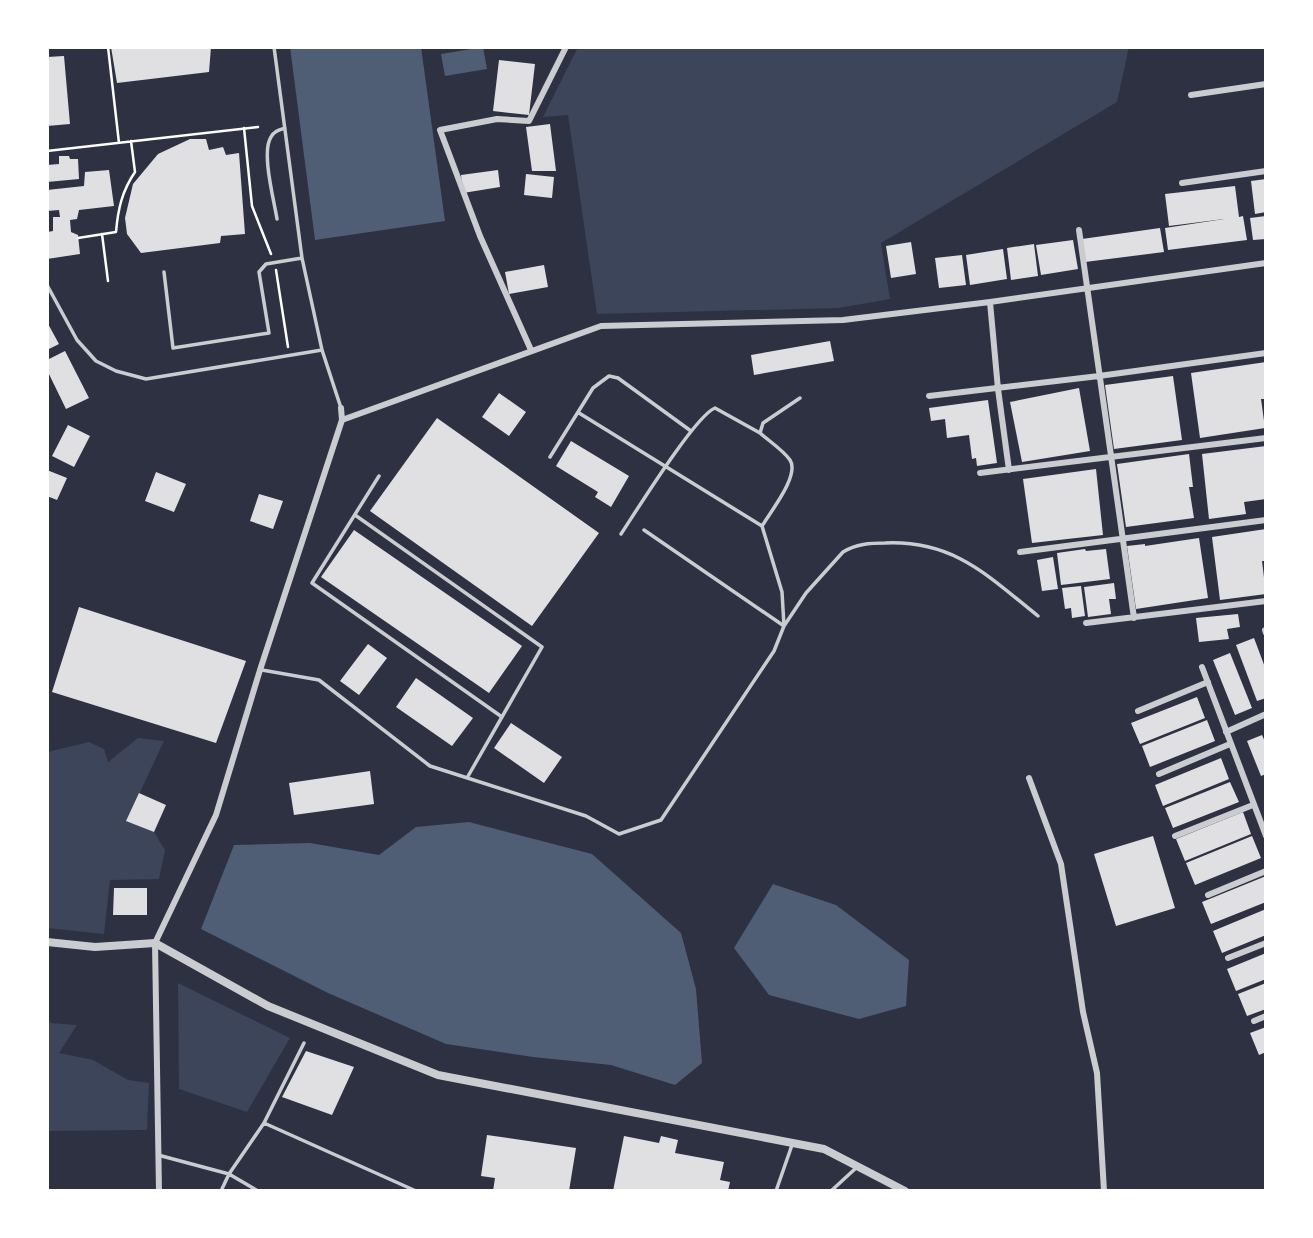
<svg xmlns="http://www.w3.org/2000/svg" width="1313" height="1238" font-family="'Roboto Condensed',sans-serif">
<rect width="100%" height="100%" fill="#2d3142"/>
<!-- green -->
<path fill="#3c4559" d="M578 47H1129L1117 102 881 243 890 299 839 308 597 314 568 115 543 117Z
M138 738 164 741 127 820 154 832 165 850 159 879 110 880 104 934 47 928V752L89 742 104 749 108 762Z
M178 983 290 1038 247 1112 179 1089Z
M47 1019 51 1023 77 1025 59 1053 93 1060 128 1080 149 1083 147 1130 47 1131Z"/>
<!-- water -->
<path fill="#4f5d75" d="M290 47H421L445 221 315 240Z
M483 47 487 69 445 76 441 54Z
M469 822 592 854 681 933 696 989 702 1063 675 1085 611 1065 533 1057 446 1044 328 993 201 929 234 845 310 843 379 855 416 827Z
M773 884 836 905 909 960 906 1006 859 1019 769 995 734 948Z"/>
<!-- building -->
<path fill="#e0e0e3" d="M111 47H211L209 72 117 83Z
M64 56 70 124 47 126V57Z
M499 60 535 64 529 115 493 111Z
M550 124 556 171H532L526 127Z
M190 139H206L209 150 223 147 226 155 239 153 245 234 221 236 220 243 141 253 127 234 125 218 133 184 158 154Z
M59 156H69L70 159H78L79 179 47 182V165L59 164Z
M109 170 114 206 79 210 77 219 70 220 71 232 78 235 80 254 47 259V232L53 231V217H60L59 210 47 211V190L84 186 85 172Z
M498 170 500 187 463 193 461 175Z
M526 174 554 177 552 198 524 195Z
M1266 179V212L1255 214 1251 181Z
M1235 186 1239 217 1243 216 1247 240 1168 250 1165 228 1224 219 1169 226 1165 194Z
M1266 216V239L1253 240 1250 218Z
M1160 228 1164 252 1085 262 1082 239Z
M1073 240 1078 269 1041 275 1036 245Z
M911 242 916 274 891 278 886 246Z
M1034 244 1038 276 1011 280 1007 248Z
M1003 249 1007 279 970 285 966 255Z
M962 255 966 285 939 288 935 258Z
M544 265 548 287 509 294 505 272Z
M47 322 59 344 47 350Z
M830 341 834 361 754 375 751 355Z
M65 351 89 398 66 409 47 370V360Z
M1266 362V399H1261L1265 428 1200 438 1191 373Z
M1173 376 1182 440 1114 449 1105 385Z
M1079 388 1090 451 1022 462 1010 402Z
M499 393 526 412 509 436 482 417Z
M988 400 997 463 977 466 976 458 972 459 969 435 947 438 945 419 931 421 929 408Z
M437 418 599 533 532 626 370 511Z
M68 425 90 436 74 467 52 456Z
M571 441 629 476 611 507 595 497 598 492 556 466Z
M1266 446V499L1244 502 1246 514 1209 519 1202 454Z
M1189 454 1193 487H1189L1194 518 1126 527 1117 464Z
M1096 469 1103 535 1032 543 1023 479Z
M47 470 67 478 57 500 47 496Z
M156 472 186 484 174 512 145 501Z
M259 494 283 501 273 529 250 521Z
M1266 529V561H1262L1266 594 1220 600 1212 537Z
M354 530 522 646 489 693 321 577Z
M1199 538 1208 598 1136 609 1127 546 1145 544V546Z
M1085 549 1086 551 1106 549 1110 579 1061 585 1057 553Z
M1053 557 1058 589 1042 591 1037 560Z
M1114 583 1116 599H1109L1111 614 1088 617 1084 587Z
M1081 586 1085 616 1072 618 1071 608 1065 609 1062 588Z
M79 607 246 661 216 743 52 692Z
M1238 614 1240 627 1227 629 1229 639 1199 642 1196 618Z
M1254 638 1266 670V698L1257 701 1236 645Z
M368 644 387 658 359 695 340 681Z
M1230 653 1252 708 1235 715 1213 660Z
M416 678 473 718 452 746 396 707Z
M1197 697 1205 718 1140 744 1131 723Z
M1207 720 1215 741 1150 767 1142 746Z
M511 723 562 757 544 783 494 748Z
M1262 735 1266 744V774L1261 776 1247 741Z
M1221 758 1229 779 1163 806 1155 785Z
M370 771 374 804 294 815 289 783Z
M1230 782 1239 802 1173 828 1165 808Z
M139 793 166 805 154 832 126 821Z
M1243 812 1251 834 1185 861 1176 839Z
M1153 836 1175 908 1116 926 1094 854Z
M1252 836 1261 858 1195 885 1186 863Z
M1266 876V902L1211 924 1202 902Z
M114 888H147V915H113Z
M1266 909V935L1222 953 1213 931Z
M1266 953V979L1236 991 1227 969Z
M1266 983V1009L1247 1016 1238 994Z
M1266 1027V1052L1259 1055 1250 1033Z
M306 1051 354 1067 332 1115 282 1097Z
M487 1135 576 1148 569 1191H493L495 1178 481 1176Z
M624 1136 659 1143 661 1136 678 1140 675 1153 724 1162 720 1180 730 1182 728 1191H613Z"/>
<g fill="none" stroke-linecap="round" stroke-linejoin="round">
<!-- path -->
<path stroke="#fff" stroke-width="2.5" d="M108 47 119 143
M244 128 252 206 271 254
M47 151 258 127
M102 234 108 281
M78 238 116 232C118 209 122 191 135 172L131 141
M276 270 288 347"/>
<!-- service -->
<path stroke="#caccd0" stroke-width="3.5" d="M277 219C274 200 261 152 271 137 274 131 279 130 285 128
M302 258 322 350 341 408
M164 272 173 348 269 333 259 272 266 264 302 258 274 47
M47 285 77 340 96 361 116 371 146 379 322 350
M579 413 762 526
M550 457 593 388 609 376 618 378 691 431
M379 476 312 583 502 717
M355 515 542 647 467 778
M644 530 784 626 806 593 843 552C856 544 870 543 885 543 954 540 988 576 1038 616
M621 534C637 510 695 416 715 408L760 433
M262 670 319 680 430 766 586 816 619 834 661 820 774 651 784 626 782 592 762 526C771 511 800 475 790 460 783 450 769 441 760 433L763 423 800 398
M264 1123 416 1191
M158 1155 229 1174 258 1191
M221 1191 229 1174 264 1123 304 1043
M776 1191 792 1145
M831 1191 856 1168"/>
<!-- minor -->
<path stroke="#caccd0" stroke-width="6" d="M1191 95 1266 84
M1182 183 1266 171
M1079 230 1134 618
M990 302 998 389 1009 470
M531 350 480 236 440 130 497 119 529 121 566 47
M929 396 1099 376 1266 353
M342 420 601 326 843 320 990 302 1266 263
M980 473 1266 438
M1020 552 1266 520
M1086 623 1266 601
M1265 630 1266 633
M1202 667 1266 836
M1138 711 1208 682
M1226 732 1266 714
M1159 774 1230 744
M1029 778 1061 864 1083 1012 1097 1073 1104 1191
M1175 836 1253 805
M1208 895 1266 871
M1228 958 1266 943
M1254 1021 1266 1016
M159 1191 155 943 216 815 260 670 342 420 341 408"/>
<!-- tertiary -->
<path stroke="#caccd0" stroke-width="8" d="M47 942 95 947 155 943 268 1006 438 1075 824 1149 905 1191"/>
</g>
<!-- border -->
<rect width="1313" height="1238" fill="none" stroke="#ffffff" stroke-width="98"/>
</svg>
